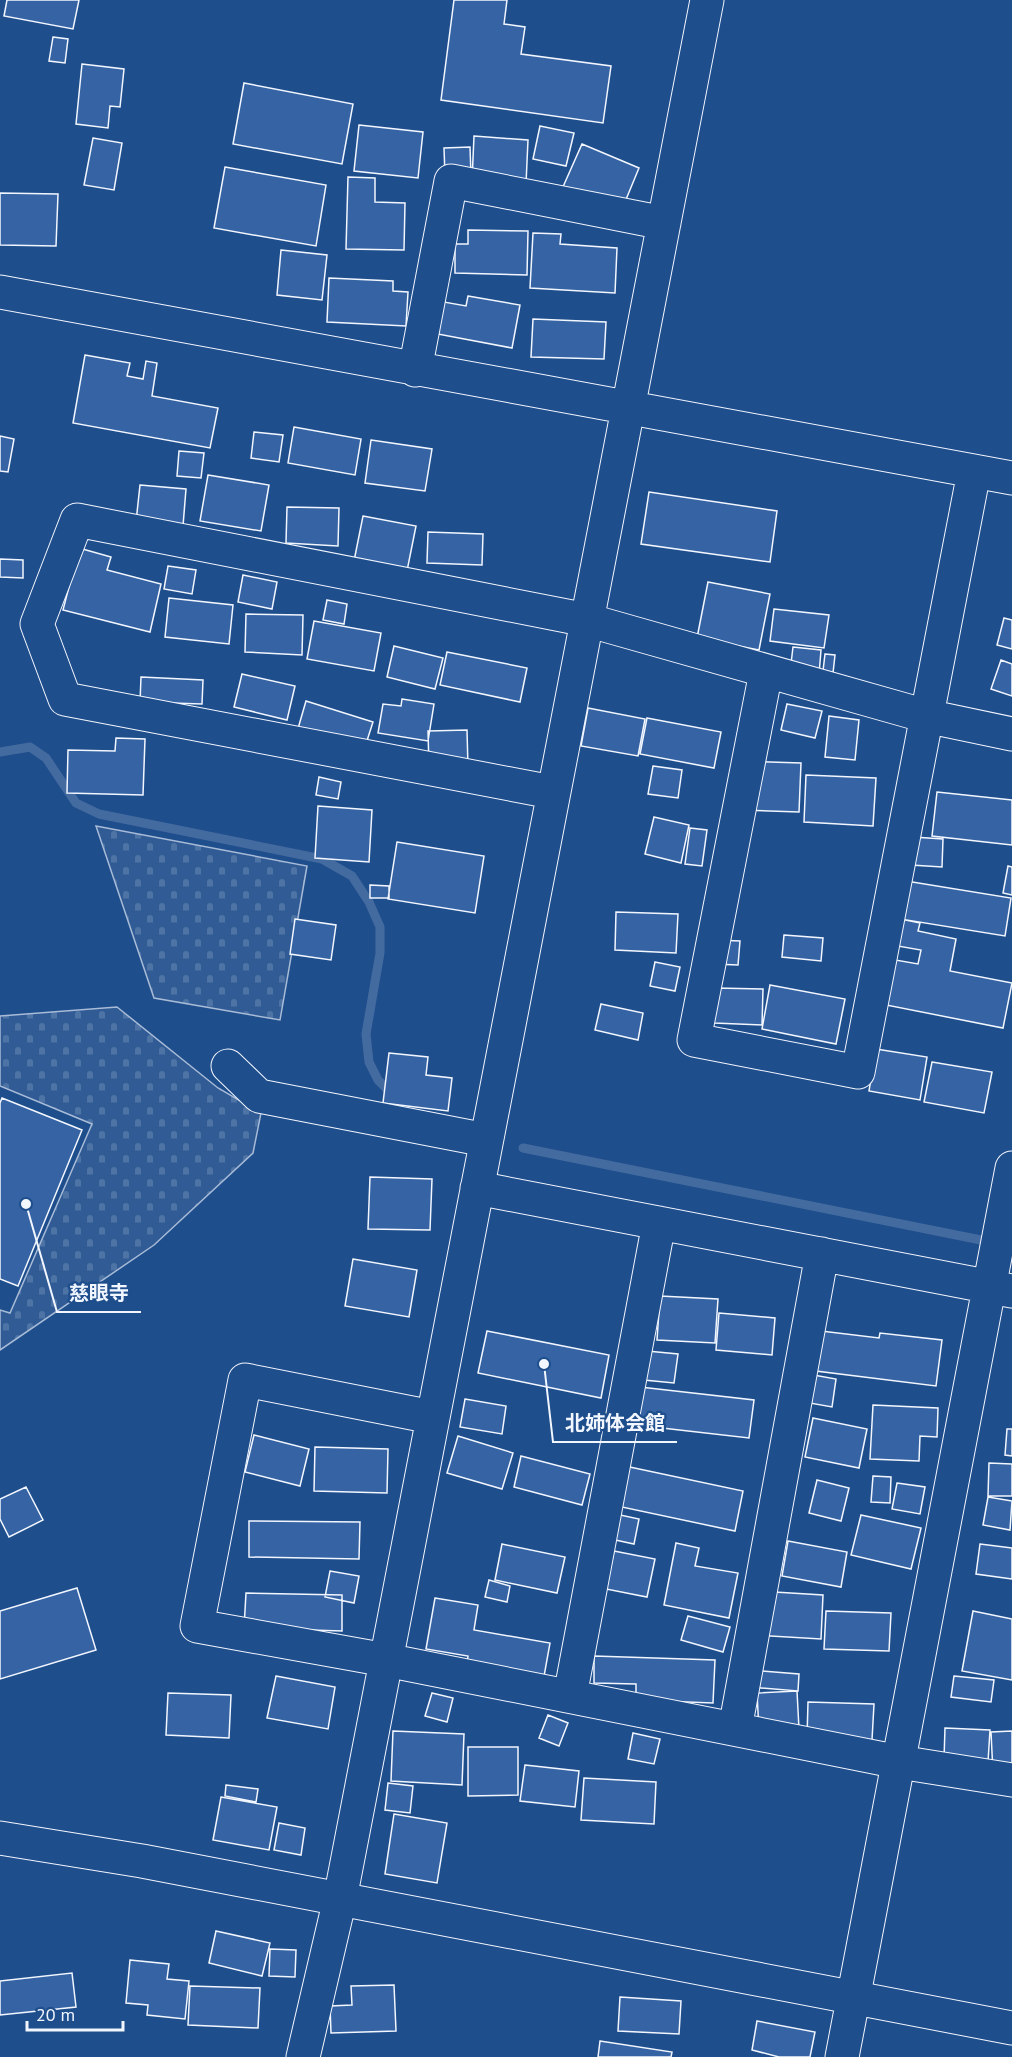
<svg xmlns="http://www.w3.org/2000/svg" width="1012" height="2057" font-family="'PT Sans','Noto Sans JP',sans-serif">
<defs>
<pattern id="cemetery-stones" width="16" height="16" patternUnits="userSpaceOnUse" patternTransform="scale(1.5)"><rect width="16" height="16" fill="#305b95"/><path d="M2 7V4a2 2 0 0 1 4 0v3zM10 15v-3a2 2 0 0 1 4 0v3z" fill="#4e73a5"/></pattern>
</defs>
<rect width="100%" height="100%" fill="#1f4e8c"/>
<!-- cemetery -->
<path fill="url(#cemetery-stones)" stroke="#a8bbd7" stroke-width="1.5" d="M96 826 307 866 280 1020 154 998Z
M117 1007 218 1088 261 1113 253 1153 154 1245 0 1350V1310L10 1313 92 1124 0 1086V1016Z"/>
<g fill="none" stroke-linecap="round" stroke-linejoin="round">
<!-- stream -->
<path stroke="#446ba0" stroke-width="9" d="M0 752 30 747 46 758 76 803 99 814 322 859 352 876 369 902 380 927V953L366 1034 369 1062 378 1080 394 1096
M523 1148 991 1242"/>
</g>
<!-- building -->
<path fill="#3563a3" stroke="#f2f6ff" stroke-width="1.5" d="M7 0H79L73 29 4 16Z
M454 0H507L504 24 525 27 521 54 611 66 603 123 441 100Z
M53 37 68 39 65 63 49 61Z
M82 64 124 69 120 107 110 106 108 128 76 124Z
M244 83 353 104 342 164 233 144Z
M359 125 423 132 418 178 354 171Z
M540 126 574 133 566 166 533 159Z
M474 136 528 140 526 184 472 181Z
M93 138 122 143 114 190 84 185Z
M582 144 639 168 620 214 562 189Z
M470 147 471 175 445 176 444 148Z
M225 167 326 185 316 246 214 228Z
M348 177 375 178V202L405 203 404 250 346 249Z
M0 193 58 194 56 246 0 245Z
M468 230 528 231 527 275 455 273V244H468Z
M533 233 561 234 560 244 617 248 615 293 530 288Z
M281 250 327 255 322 300 277 295Z
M329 278 393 281V291L408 292 406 326 327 322Z
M468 296 520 305 512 348 427 332 433 300 466 306Z
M533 319 606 322 604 359 531 357Z
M85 355 130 363 127 376 143 379 146 361 157 363 152 396 218 408 210 448 73 423Z
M294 427 361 439 355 475 288 463Z
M254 432 283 435 279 462 251 458Z
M0 436 14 439 8 472 0 471Z
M371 440 432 449 425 491 365 483Z
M179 451 204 453 201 478 177 476Z
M208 475 269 485 261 531 200 521Z
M140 485 186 489 183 526 136 522Z
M649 492 777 511 770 562 641 544Z
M287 507 339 508 338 546 286 543Z
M363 516 416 526 407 571 354 561Z
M428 532 483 534 482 565 427 563Z
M79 548 111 557 107 570 161 584 150 632 63 610Z
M0 559 23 560V578L0 577Z
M168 566 196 570 192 594 164 589Z
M243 575 277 582 272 609 238 602Z
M708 582 770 594 759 650 697 638Z
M169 598 233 605 229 644 165 637Z
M327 600 347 604 344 624 323 620Z
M774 609 829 615 824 648 770 641Z
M246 614 303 615 302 655 245 652Z
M1004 618 1012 620V649L997 645Z
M314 621 381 633 374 671 307 659Z
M394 646 443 658 435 689 387 677Z
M793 647 821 650 819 675 790 672Z
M447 652 527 668 520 702 440 685Z
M825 654 835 655 833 673 823 671Z
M1001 660 1012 664V696L991 689Z
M242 674 295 686 287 720 234 707Z
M141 677 203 680 202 704 140 702Z
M402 699 434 704 428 741 378 733 383 704 401 706Z
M306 701 373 722 363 753 297 732Z
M787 704 822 711 815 738 781 730Z
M588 708 645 719 638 756 581 746Z
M829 716 859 720 855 760 825 757Z
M647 718 721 732 714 768 640 754Z
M467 730 468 767 429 768 428 731Z
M116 738 145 739 143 795 67 793 68 750 115 751Z
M743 761 801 763 799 812 741 810Z
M653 766 682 770 678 798 648 794Z
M806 775 876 778 873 826 804 822Z
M319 777 341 782 338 799 316 795Z
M937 792 1012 800V845L932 836Z
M318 806 372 810 369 862 315 858Z
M654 817 689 825 681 863 645 854Z
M690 828 707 830 702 866 685 864Z
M913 837 943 839 942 867 911 865Z
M397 842 484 856 475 913 388 899Z
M1008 866 1012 867V895L1003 893Z
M900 880 1011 898 1005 936 894 918Z
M370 885 389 886V898H370Z
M616 912 678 914 676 953 615 950Z
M891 917 920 923 918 931 956 939 950 971 1012 983 1003 1028 881 1004 890 959 918 964 921 950 886 944Z
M295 919 336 925 331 960 290 954Z
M784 935 823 938 821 961 782 957Z
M716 940 740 941 738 965 714 964Z
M655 962 680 967 675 991 650 986Z
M770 985 845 999 836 1044 762 1029Z
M715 988 763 989 762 1025 714 1023Z
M601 1004 643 1013 638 1040 595 1030Z
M876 1049 927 1057 920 1100 869 1091Z
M389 1053 428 1057 426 1075 452 1078 448 1111 383 1103Z
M932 1062 992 1072 984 1113 924 1102Z
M2 1098 82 1130 18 1286 0 1279V1103Z
M370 1177 432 1179 430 1230 368 1229Z
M353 1259 417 1270 409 1317 345 1306Z
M660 1296 718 1299 715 1343 657 1340Z
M719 1313 775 1318 772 1355 716 1350Z
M487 1331 609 1355 601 1398 478 1373Z
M821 1331 879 1338 880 1333 942 1340 936 1386 816 1371Z
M647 1351 678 1354 674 1383 644 1380Z
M808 1374 836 1379 832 1407 804 1402Z
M640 1387 754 1400 749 1438 636 1425Z
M465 1399 506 1406 502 1434 460 1427Z
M873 1405 938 1408 937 1437 920 1436 919 1461 870 1459Z
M813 1418 867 1429 859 1468 805 1457Z
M1007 1429H1012V1456L1005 1455Z
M254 1435 309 1449 300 1486 245 1472Z
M458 1436 513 1453 502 1489 447 1473Z
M315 1447 388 1449 387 1493 314 1491Z
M521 1456 590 1474 582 1505 514 1487Z
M989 1463 1012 1464V1496H988Z
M625 1466 743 1491 735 1531 617 1506Z
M873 1476 891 1477 890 1503 871 1502Z
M817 1480 849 1488 841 1521 809 1513Z
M897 1483 925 1487 920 1514 892 1509Z
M26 1487 43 1520 9 1537 0 1519V1499Z
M988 1497 1012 1501 1010 1530 983 1525Z
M611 1513 639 1519 634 1544 606 1538Z
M861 1515 921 1528 911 1569 851 1555Z
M249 1521 360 1522 359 1559 249 1557Z
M788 1541 847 1552 841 1587 782 1576Z
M676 1543 699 1548 695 1566 738 1573 729 1618 664 1605Z
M502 1544 565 1557 557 1593 495 1580Z
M980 1544 1012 1548V1579L976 1574Z
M614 1551 655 1559 647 1597 606 1589Z
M330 1571 359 1576 354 1603 325 1597Z
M489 1580 510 1586 507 1602 485 1597Z
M77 1588 96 1650 0 1679V1611Z
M756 1591 823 1595 821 1639 754 1635Z
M246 1593 342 1595V1631L244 1628Z
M435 1598 478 1605 474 1630 550 1643 543 1682 466 1669 468 1656 426 1649Z
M826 1611 891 1613 889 1651 824 1649Z
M973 1611 1012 1619V1680L962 1671Z
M688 1616 730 1627 723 1652 681 1640Z
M594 1656 715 1660 713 1703 636 1700V1684L594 1683Z
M751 1670 799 1674 798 1691 749 1687Z
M276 1676 335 1687 328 1729 267 1718Z
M954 1676 994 1680 991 1702 951 1697Z
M797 1691 799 1729 759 1731 757 1693Z
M168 1693 231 1695 229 1738 166 1735Z
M432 1693 453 1698 447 1722 425 1716Z
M808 1702 874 1704 872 1740 807 1738Z
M548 1715 568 1723 559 1746 539 1738Z
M945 1728 990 1730 988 1762 944 1759Z
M393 1731 464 1734 462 1785 391 1781Z
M1012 1731V1772L993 1773 991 1732Z
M633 1733 660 1739 654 1764 628 1759Z
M468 1747H518V1795L468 1796Z
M525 1765 579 1771 575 1807 520 1801Z
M584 1778 656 1782 654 1824 581 1820Z
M388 1783 413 1786 410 1813 385 1810Z
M226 1785 258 1789 256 1802 225 1796Z
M221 1797 277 1807 269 1850 213 1840Z
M394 1814 447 1823 437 1883 385 1874Z
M279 1823 305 1828 301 1855 274 1850Z
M216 1931 270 1943 262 1976 209 1963Z
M270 1949 296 1950 295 1977 269 1976Z
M130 1960 169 1964 167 1979 189 1981 185 2019 147 2015 148 2005 126 2003Z
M72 1973 76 2007 0 2015V1981Z
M394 1985 396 2031 331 2033 330 2006 352 2005 351 1986Z
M190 1986 260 1988 258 2028 188 2025Z
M620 1997 681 2001 679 2034 618 2031Z
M757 2021 815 2032 810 2057H779L752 2050Z
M600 2041 672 2052 671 2057H598Z"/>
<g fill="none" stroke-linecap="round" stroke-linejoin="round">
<defs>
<path id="minor" d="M0 292 1012 478
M415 370 451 181 664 223
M766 672 694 1040 858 1072 974 472
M552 792 65 699 37 624 77 520 587 620 926 716 1012 734
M228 1066 259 1096 486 1140
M477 1188 1012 1291
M432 1417 245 1380 197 1626 386 1660 899 1762 1012 1780
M570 1696 659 1223
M735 1729 822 1254
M0 1838 142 1861 1012 2028
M303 2057 340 1899 707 0
M842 2057 1012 1168"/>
</defs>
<!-- minor casing -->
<use href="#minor" stroke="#f2f6ff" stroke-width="35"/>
<!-- minor -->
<use href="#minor" stroke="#1f4e8c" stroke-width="33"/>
</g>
<!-- callouts -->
<path fill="none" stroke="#f2f6ff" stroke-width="2" d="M26 1204L57 1312H141M544 1364L553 1442H677"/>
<g fill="#f2f6ff" stroke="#1f4e8c" stroke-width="2">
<circle cx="26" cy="1204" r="6"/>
<circle cx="544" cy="1364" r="6"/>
</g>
<g font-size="20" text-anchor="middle" font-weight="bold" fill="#f2f6ff" stroke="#1f4e8c" stroke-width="4.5" stroke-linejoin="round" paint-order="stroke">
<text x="99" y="1300">慈眼寺</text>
<text x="615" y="1430">北姉体会館</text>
</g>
<!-- scale -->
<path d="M27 2021v9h96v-9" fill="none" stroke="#f2f6ff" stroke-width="3"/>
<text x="36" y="2021" font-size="18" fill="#f2f6ff" stroke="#1f4e8c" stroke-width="4.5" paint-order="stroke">20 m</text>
</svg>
